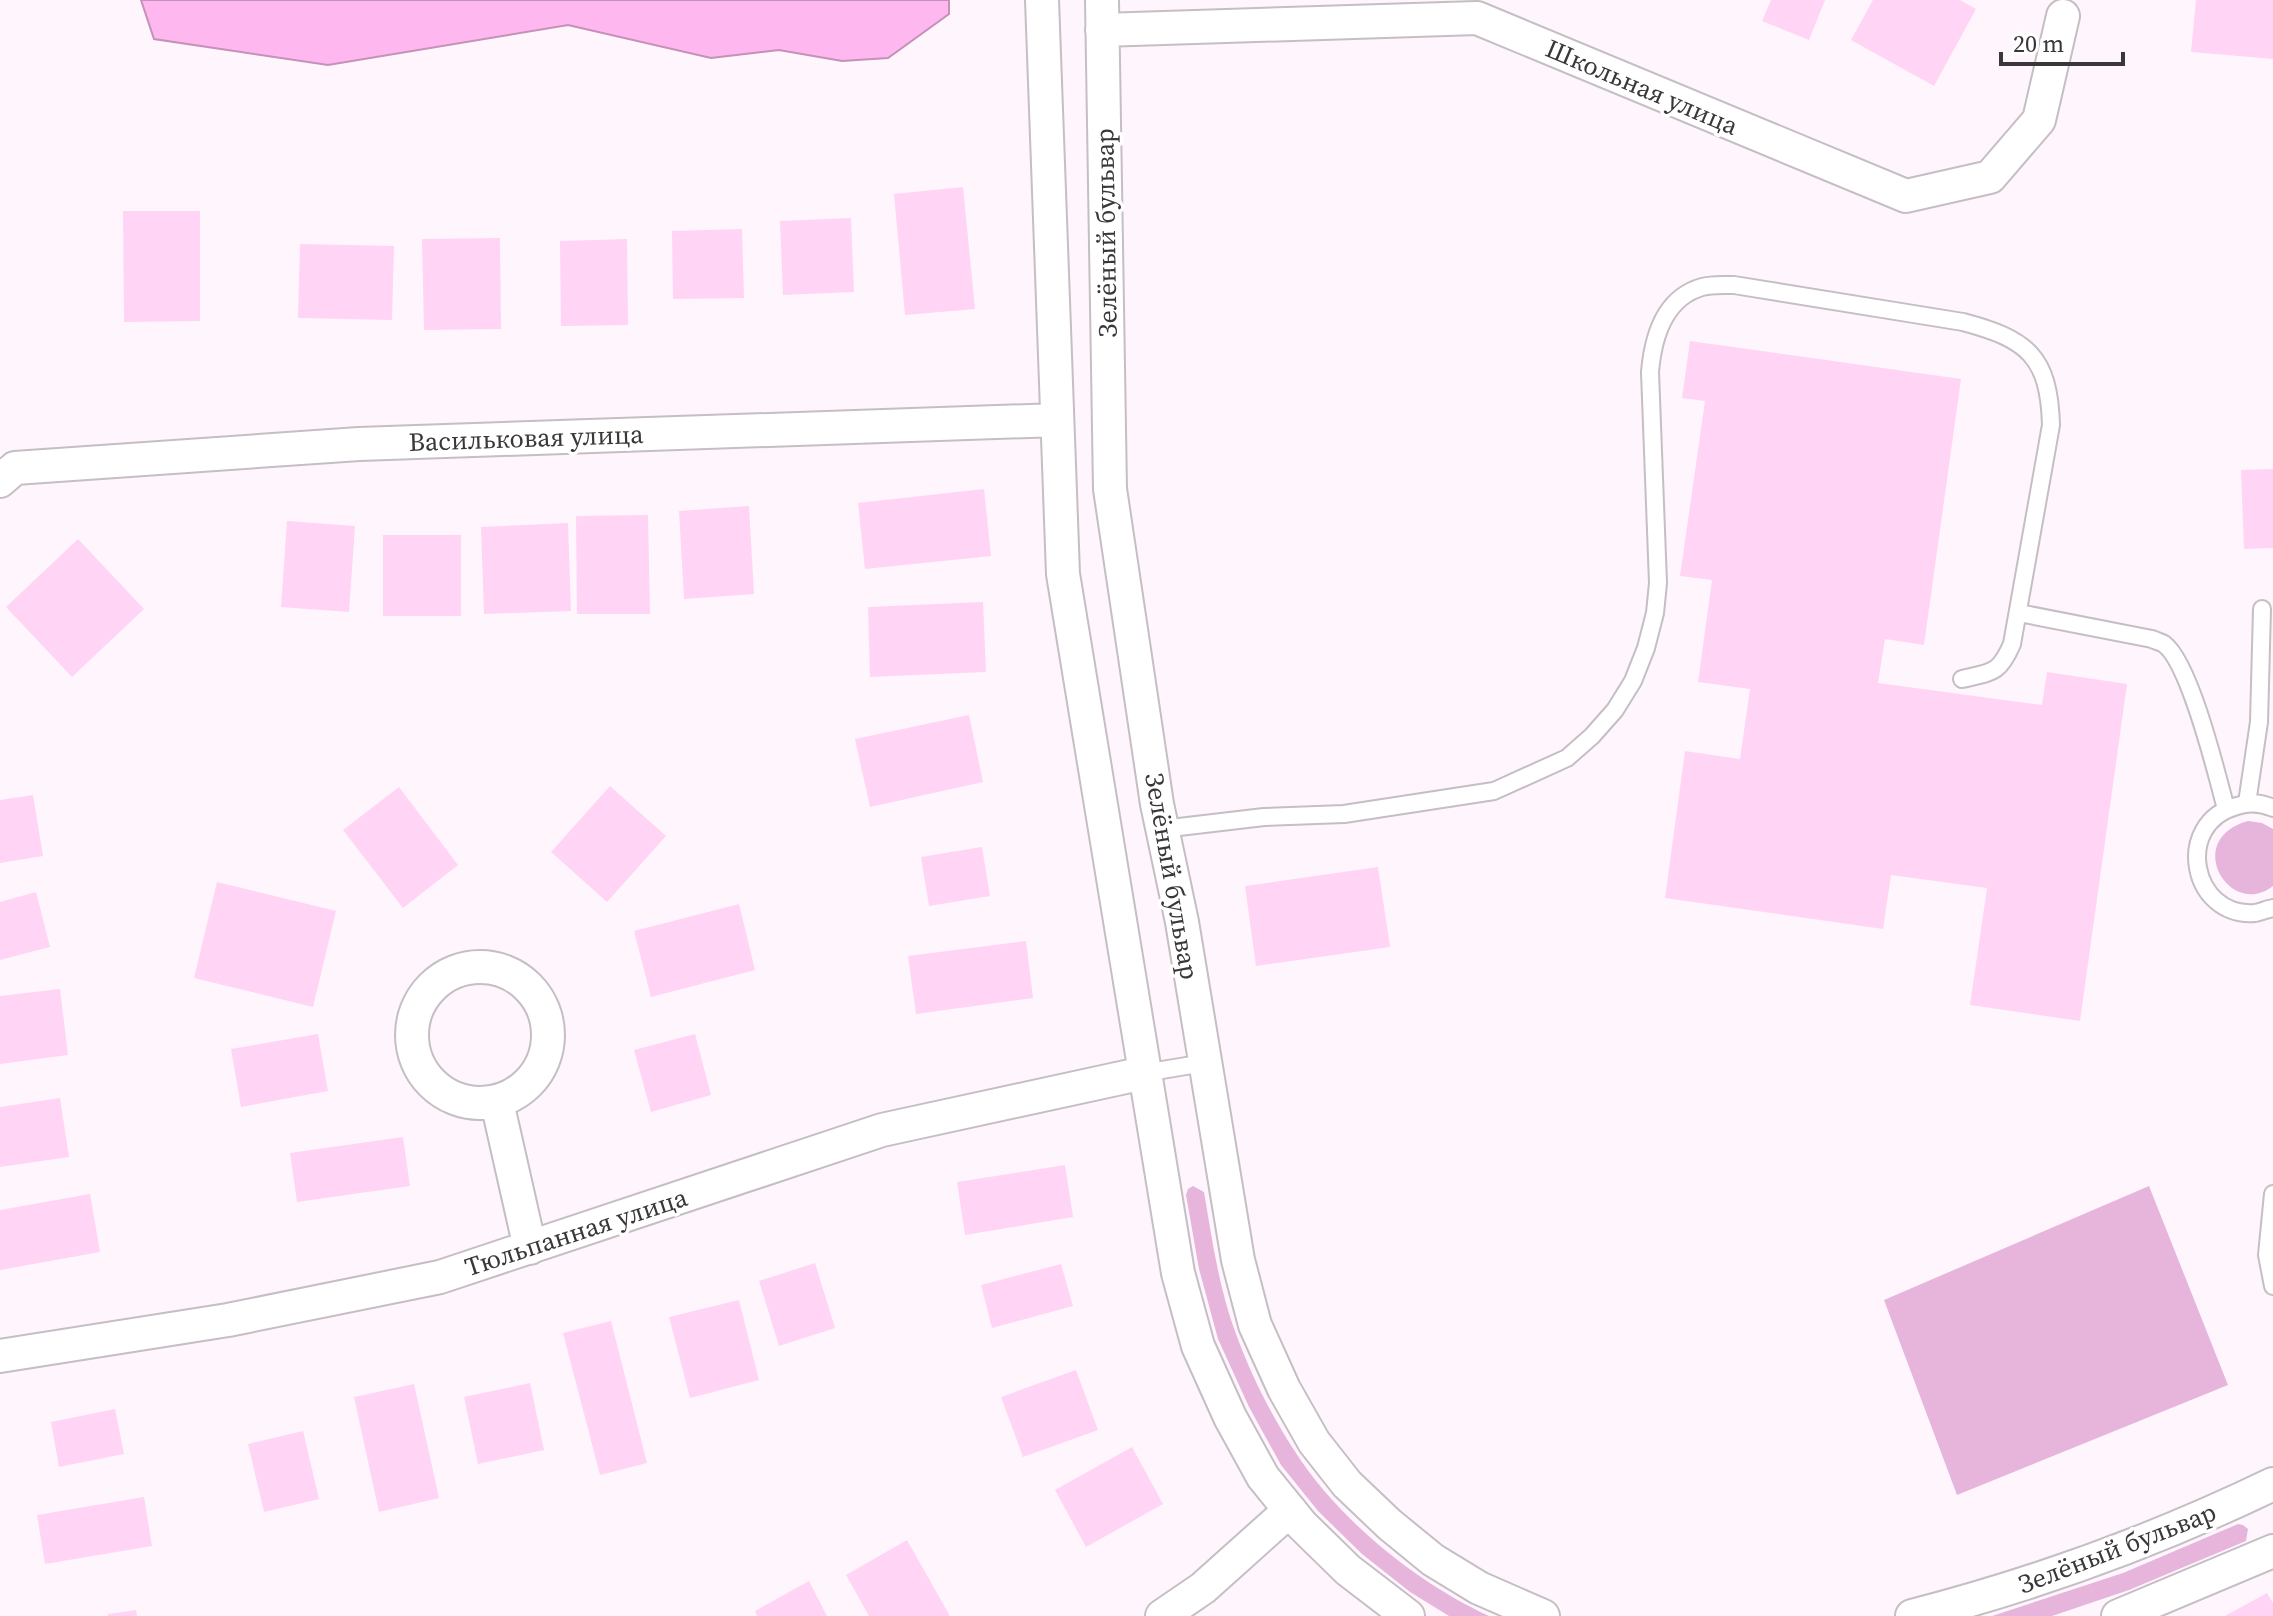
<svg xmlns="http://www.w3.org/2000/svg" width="2273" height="1616" font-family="'Source Serif 4',serif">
<rect width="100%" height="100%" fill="#fef6fc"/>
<!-- green -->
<path fill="#e7b5db" d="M2248 821 2262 823 2273 829V886C2229 920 2182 839 2248 821Z
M1193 1186 1204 1192C1212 1239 1219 1289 1236 1334 1251 1375 1272 1417 1296 1453 1339 1520 1417 1583 1489 1616H1449L1410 1592 1362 1554 1318 1511 1281 1465 1249 1407 1218 1339 1199 1269 1186 1195 1188 1189Z
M2149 1186 2228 1385 1957 1495 1884 1300Z
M2238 1524 2243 1525 2248 1529 2246 1541 2129 1590 2052 1616H1992L2123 1573Z"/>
<!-- water -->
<path fill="#ffb8ef" stroke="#c491b8" stroke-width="2" d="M141 0H949V14L888 58 842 61 779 50 711 58 568 25 328 65 154 39Z"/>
<!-- building -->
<path fill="#ffd4f5" d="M1771 0H1825L1809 40 1762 21Z
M1873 0H1960L1976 9 1934 86 1851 40Z
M2196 0H2273V59L2191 52Z
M963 187 975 309 905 315 894 194Z
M123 211H200V321L124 322Z
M851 218 854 292 783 295 780 221Z
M742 229 744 298 673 299 672 231Z
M500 238 501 329 424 330 422 239Z
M627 239 628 325 561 326 560 241Z
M300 244 394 246 392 320 298 318Z
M1690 341 1961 379 1924 645 1885 639 1878 683 2042 705 2047 672 2127 684 2080 1021 1970 1005 1987 888 1891 875 1883 929 1665 898 1685 751 1740 759 1750 689 1698 682 1712 580 1680 576 1705 401 1682 398Z
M2273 469V548L2244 549 2241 470Z
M984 489 991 556 865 569 858 503Z
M749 506 754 594 684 599 679 511Z
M648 515 650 614H577L576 516Z
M287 521 355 526 349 612 281 607Z
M568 523 571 611 484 614 481 527Z
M383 535H461V616H383Z
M78 539 144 609 72 677 6 607Z
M983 602 986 672 870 677 868 607Z
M969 715 983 782 870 807 855 739Z
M610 786 666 836 607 902 551 852Z
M399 787 458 865 403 908 343 830Z
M33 795 43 856 0 863V800Z
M982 847 990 896 929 906 921 857Z
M1378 867 1390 947 1256 966 1245 886Z
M217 882 336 911 313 1007 194 978Z
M36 892 50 947 0 960V902Z
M739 904 755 970 651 997 634 931Z
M1026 941 1033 998 916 1014 908 956Z
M60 989 68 1055 0 1064V996Z
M318 1034 328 1091 241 1107 231 1049Z
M695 1034 711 1095 651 1112 634 1050Z
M60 1098 69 1157 0 1167V1107Z
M403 1137 410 1186 297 1202 290 1153Z
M1065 1165 1073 1217 965 1235 957 1182Z
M90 1194 100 1252 0 1270V1210Z
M815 1263 835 1328 779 1346 759 1281Z
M1061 1264 1073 1306 992 1328 981 1285Z
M739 1300 759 1380 690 1398 669 1317Z
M611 1321 647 1463 600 1475 563 1333Z
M1076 1370 1098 1430 1023 1457 1001 1397Z
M530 1383 544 1450 478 1464 464 1397Z
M414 1384 439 1498 379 1512 354 1397Z
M115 1409 124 1454 59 1467 51 1422Z
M303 1431 319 1499 264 1512 248 1444Z
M1132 1447 1163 1504 1086 1547 1055 1490Z
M144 1497 152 1546 45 1564 37 1515Z
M907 1540 950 1616H869L846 1575Z
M809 1581 827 1616H757L755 1611Z
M2267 1593 2273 1603V1616H2225Z
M136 1610 137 1616H108V1614Z"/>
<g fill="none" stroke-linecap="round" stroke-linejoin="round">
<defs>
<path id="service" d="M2019 613 2152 639C2156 641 2161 642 2164 644 2190 663 2217 775 2226 809
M2247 803 2259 722 2262 609
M2273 808C2262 803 2249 802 2237 806 2173 823 2191 918 2255 913 2261 912 2267 909 2273 908
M1162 829 1264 817 1344 814 1494 791 1567 758 1592 736 1615 710 1633 681 1646 648 1655 613 1658 583 1650 372C1653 337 1664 298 1702 287 1712 284 1724 285 1734 285L1963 322C2027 339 2049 356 2051 425L2012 644C1999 674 1992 672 1962 679
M1144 1073 1204 1063
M2273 1194 2267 1255 2273 1286"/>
<path id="minor" d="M1042 0 1063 574 1178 1273 1198 1346 1230 1417 1263 1477 1302 1525 1348 1570 1408 1616
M1102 0 1110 489 1157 804 1182 922 1238 1260 1255 1325 1284 1389 1314 1442 1347 1484 1389 1524 1433 1560 1479 1588 1543 1616
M1102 30 1477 18 1906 196 1990 177 2039 120 2063 16
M0 481 15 468 359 444 1057 420
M412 1035a68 68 0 1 1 136 0a68 68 0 1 1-136 0Z
M497 1102 530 1248
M0 1356 228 1320 440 1277 882 1130 1144 1073
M1162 1616 1203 1588 1290 1510
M1912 1616C2036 1584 2157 1540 2273 1484
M2118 1616 2273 1551"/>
</defs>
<!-- service casing -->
<use href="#service" stroke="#c5bec4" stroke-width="20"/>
<!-- minor casing -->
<use href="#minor" stroke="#c5bec4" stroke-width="36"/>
<!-- service -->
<use href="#service" stroke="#fff" stroke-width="16"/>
<!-- minor -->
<use href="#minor" stroke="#fff" stroke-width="32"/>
</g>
<g text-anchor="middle" stroke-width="7" stroke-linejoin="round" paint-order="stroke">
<!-- street labels -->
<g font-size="26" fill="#393739" stroke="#fff">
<text transform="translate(1642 87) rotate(23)" y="9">Школьная улица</text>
<text transform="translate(1106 233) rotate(-91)" y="9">Зелёный бульвар</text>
<text transform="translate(526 438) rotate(-2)" y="9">Васильковая улица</text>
<text transform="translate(1172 876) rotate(80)" y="9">Зелёный бульвар</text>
<text transform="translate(576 1232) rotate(-18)" y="9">Тюльпанная улица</text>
<text transform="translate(2117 1548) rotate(-21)" y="9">Зелёный бульвар</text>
</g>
</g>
<!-- scale -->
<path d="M2001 52v12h122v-12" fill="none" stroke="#393739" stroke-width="4"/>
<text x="2013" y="52" font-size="24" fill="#393739" stroke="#ffffff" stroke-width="6" paint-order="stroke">20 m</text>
</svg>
